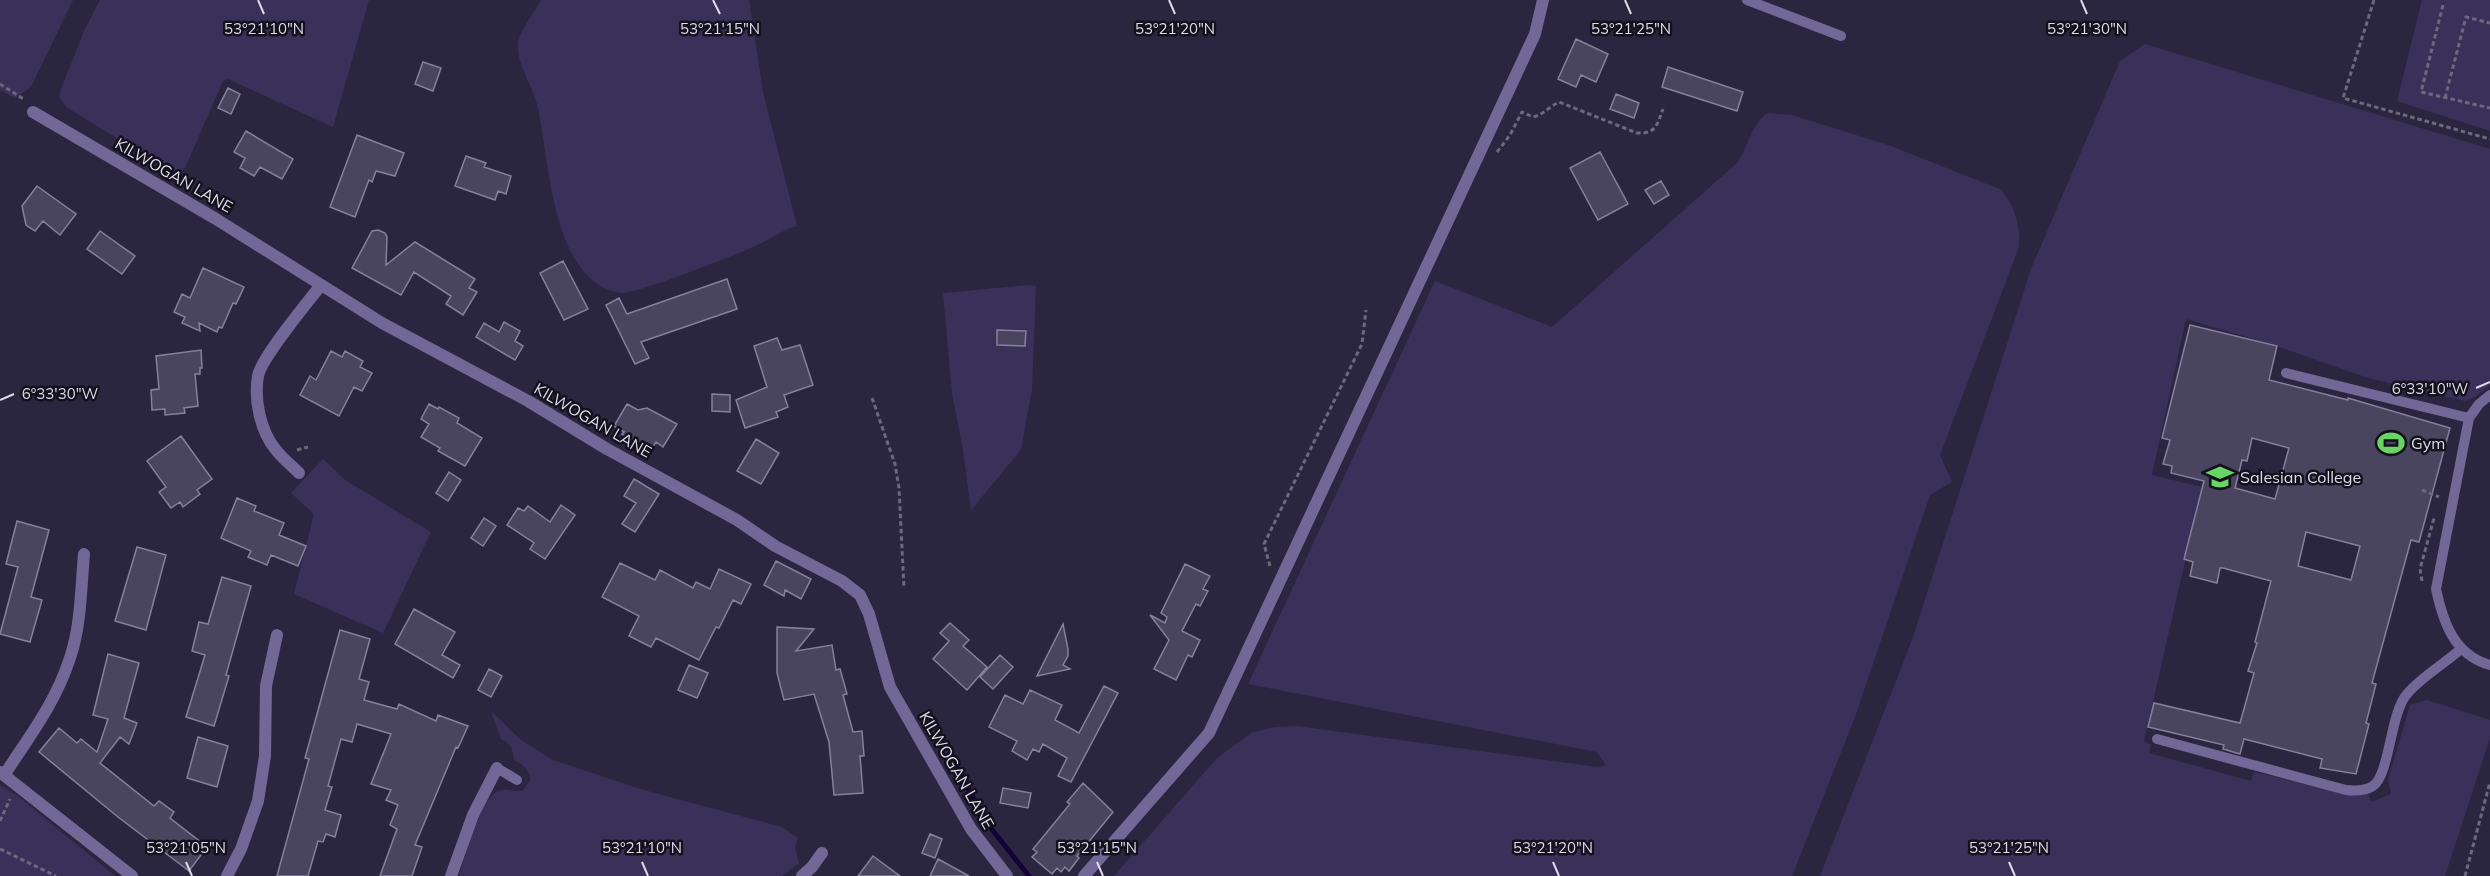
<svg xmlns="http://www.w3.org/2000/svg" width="2490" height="876" font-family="Mulish,sans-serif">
<rect width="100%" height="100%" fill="#2b263f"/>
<!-- green -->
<path fill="#3a315b" d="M0 0H73L31 87 15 98 0 90Z
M100 0H369L333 127 228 79 223 81 185 168 178 172 171 171 66 107 60 98V91L85 29Z
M541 0H749L763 92 797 226C781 230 768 241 753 247 733 256 634 295 620 293 550 280 550 159 537 104 532 84 517 65 518 44 518 34 536 10 541 0Z
M2422 0H2490V131L2397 101Z
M2145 44 2490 149V385L2475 397 2465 401 2368 378 2277 346 2186 319 2152 475 2202 487 2144 741 2151 745 2149 753 2251 781 2254 772 2356 796 2368 793 2371 802 2391 794 2388 780 2410 705 2427 700 2490 720V738L2445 876H1820L1912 640 2031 269 2120 61Z
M1767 113 1792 115 1891 146 2002 190C2015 209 2021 225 2019 247L1940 455 1952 482 1930 495 1855 717 1792 876H1114L1217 758 1251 733 1274 727 1297 726 1597 767 1606 765 1597 752 1248 684 1435 281 1552 327 1737 163C1748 147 1751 126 1767 113Z
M1029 285 1036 286 1032 389 1021 450 971 510 963 450 952 393 943 293Z
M323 459 345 480 431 532 383 633 294 594 314 514 291 493Z
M491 711 521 740 553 760 640 789 782 827 798 838 795 847 799 863 782 876H459C465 857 480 799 498 791 506 788 514 792 522 791L531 779C528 769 523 764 514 760 513 750 511 743 501 739Z
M0 785 18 796 115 876H0Z"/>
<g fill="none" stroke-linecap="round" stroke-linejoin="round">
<!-- stream -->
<path stroke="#150038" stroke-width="5" d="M951 756 986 822 1029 876"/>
</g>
<!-- building -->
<path fill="#49455f" stroke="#85809e" stroke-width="1.5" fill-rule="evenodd" d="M1576 39 1608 54 1596 82 1581 75 1576 87 1558 79Z
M423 62 441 68 433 91 415 84Z
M1668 67 1743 92 1737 111 1662 87Z
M228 88 240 94 231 114 218 108Z
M1616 94 1639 103 1634 118 1610 109Z
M246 131 293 159 282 179 260 167 254 176 240 168 245 158 234 152Z
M357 135 404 153 395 176 376 171 372 182 369 180 355 217 330 207Z
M1600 152 1628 204 1598 220 1570 168Z
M466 156 486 163 484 167 511 176 506 194 498 191 495 200 455 186Z
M1661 181 1669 195 1654 204 1645 190Z
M37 186 76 214 60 235 43 221 35 231 26 225 22 206Z
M378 230 385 233 387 237 386 265 415 242 475 279 469 288 477 292 463 315 446 304 451 296 414 272 401 295 352 268 372 231Z
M100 231 135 256 122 274 87 249Z
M563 261 588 309 564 320 540 273Z
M203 268 244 287 236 304 233 303 222 328 219 327 217 332 199 323 200 331 182 323 185 317 174 312 182 294 190 298Z
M727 279 737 309 641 342 649 358 635 364 606 305 619 298 627 314Z
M504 322 520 331 515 341 523 346 515 360 476 337 484 323 499 332Z
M2190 325 2277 346 2269 380 2348 400V398L2450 428 2419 542 2411 540 2372 683 2376 684 2366 723 2369 724 2356 774 2320 768 2322 759 2244 739 2240 754 2223 749 2224 745 2148 727 2154 703 2240 723 2254 673 2248 671 2257 643 2255 642 2271 581 2223 568H2220L2217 583 2190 576 2193 562 2184 559 2204 481 2171 473 2172 466 2163 464 2170 440 2162 438ZM2252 438 2289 448 2275 499 2235 488 2242 460 2247 461ZM2306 532 2360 546 2351 580 2298 566Z
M997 330 1026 331 1025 346 997 345Z
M777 338 782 350 800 345 813 385 784 395 788 407 776 412 778 417 745 428 736 400 767 387 754 346Z
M201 350 202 368H200V374H195L198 406 184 408 185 413 165 415V409L152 410 151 390 159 389 156 356Z
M331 351 342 357 345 351 363 361 360 367 372 373 362 391 354 387 339 416 300 395 310 376 316 380Z
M712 394 730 395V412L712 411Z
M429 404 438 409 439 407 459 418 457 423 482 438 465 466 438 451 440 448 421 437 429 424 421 419Z
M627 404 638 410 647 408 677 424 663 447 656 442 650 451 622 434 624 432 614 426Z
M181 436 212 479 197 490 200 494 183 507 180 502 171 508 159 492 166 487 147 461Z
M756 439 779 453 761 484 737 471Z
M449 472 461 480 448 501 436 493Z
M634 479 659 494 635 532 622 524 636 503 624 496Z
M237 498 256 506 254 511 284 523 279 535 306 546 298 566 271 555 267 565 248 557 251 551 221 538Z
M561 505 575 515 545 559 530 549 534 543 507 525 518 508 524 511 528 506 550 522Z
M484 518 496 526 483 546 471 538Z
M17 521 49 530 31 597 42 600 30 642 0 634 18 567 6 564Z
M137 547 166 555 146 630 115 621Z
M776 561 811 579 801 599 785 590 784 596 764 585Z
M620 563 655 580 660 570 693 588 696 582 710 589 719 569 751 584 741 604 733 600 719 628 716 627 699 660 656 638 651 647 629 636 639 616 602 597Z
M1185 564 1210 576 1203 589 1208 591 1200 606 1196 604 1182 631 1200 640 1192 657 1188 655 1176 680 1154 669 1169 640 1150 615 1165 623 1167 617 1161 613Z
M222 577 251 586 226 675 229 676 214 726 186 717 205 655 192 651 199 622 208 624Z
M414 609 455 632 442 655 460 665 453 678 395 644Z
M950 623 969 640 963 646 987 667 967 690 933 659 949 641 940 633Z
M1063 624 1068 649V656L1063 665 1070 669 1037 676Z
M777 627 814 629 796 651 832 645 836 670 840 669 847 694 843 695 853 732 862 731 864 756H860L863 793 834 795 829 742 814 694 784 700 777 673Z
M340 630 370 639 359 679 369 682 364 700 397 709 399 704 436 721 438 715 468 726 458 748 456 747 415 845 422 847 412 876H380L397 829 390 825 398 805 386 800 391 790 371 784 391 734 357 724 352 742 341 739 328 786 332 787 325 810 341 815 335 837 326 834 323 842 318 841 308 876H277L309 759 305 758Z
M108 654 139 663 124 718 137 723 129 744 120 737 100 763 154 806 159 801 174 812 170 818 207 847 189 871 118 817 39 752 59 728 77 743 81 739 97 752 108 719 93 715Z
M1000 655 1013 667 993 689 980 677Z
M689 665 708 673 697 698 678 690Z
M489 669 502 676 491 697 478 690Z
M1104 686 1118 693 1071 782 1058 776 1067 758 1043 744 1039 752 1033 749 1027 760 1012 751 1017 741 989 727 1005 695 1023 704 1030 690 1062 705 1055 720 1079 733Z
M198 737 228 746 217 787 187 778Z
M1083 783 1113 812 1077 856 1079 858 1069 871 1065 867 1061 872 1057 868 1052 874 1032 857 1037 852 1033 849 1070 804 1067 802Z
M1003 788 1031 793 1028 808 1000 803Z
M930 834 942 839 935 858 922 853Z
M873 856 900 876H858Z
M938 859 969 876H930Z"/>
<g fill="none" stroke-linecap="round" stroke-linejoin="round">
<!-- path -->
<path stroke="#6c687e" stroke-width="3" stroke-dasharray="4.5 3" stroke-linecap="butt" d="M2374 0 2343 98 2490 139
M2443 5 2421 92 2490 108
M0 84 25 100
M2445 98 2466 17 2490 23
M1497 152 1510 135 1522 112 1533 117C1544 114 1549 107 1559 102L1637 133C1656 134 1657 125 1663 109
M872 398 895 464 899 488 904 588
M297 450 308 447
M2422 490 2439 497
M1270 566 1264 544 1362 344 1366 310
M2422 581 2420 569 2434 518
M0 821 10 799
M0 849 56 876
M2465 876 2490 782"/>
<!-- service -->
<path stroke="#716898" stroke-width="10" d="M1747 0 1841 36
M2286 373 2469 418 2436 589C2443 622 2454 655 2490 665
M2469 418 2479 404 2490 395
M2157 739 2346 790C2355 791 2365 791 2373 786 2390 774 2390 713 2407 694 2421 677 2444 664 2461 649
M497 768 517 780"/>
<!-- minor -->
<path stroke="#716898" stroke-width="12" d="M33 112 216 219 382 323 528 401 607 449 737 520 775 546 842 581 860 595 869 614 890 687 971 829 1007 876
M299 473C291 465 282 458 276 450 260 431 254 399 258 376 261 358 308 302 321 285
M0 772 132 876
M5 774C30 735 55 704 70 658 81 626 81 588 84 554
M227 876 241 849 258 801 265 756 266 686 277 635
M451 876 473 815 497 768
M802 876 812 867 822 853
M1084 876 1209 733 1535 34 1543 0"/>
</g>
<!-- ticks -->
<path fill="none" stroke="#dedbeb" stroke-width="2" d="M258 0 264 14M713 0 720 14M1169 0 1175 14M1625 0 1631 14M2081 0 2087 14M2476 388 2490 382M0 400 14 394M186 862 192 876M642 862 648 876M1097 862 1103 876M1553 862 1559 876M2009 862 2015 876"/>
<!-- icons -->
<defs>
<symbol id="stadium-bare" viewBox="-9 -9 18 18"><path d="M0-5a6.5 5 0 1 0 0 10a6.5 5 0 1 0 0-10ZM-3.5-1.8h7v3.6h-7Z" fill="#69d464" stroke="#13111c" stroke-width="2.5" paint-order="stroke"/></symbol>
<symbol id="school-bare" viewBox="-9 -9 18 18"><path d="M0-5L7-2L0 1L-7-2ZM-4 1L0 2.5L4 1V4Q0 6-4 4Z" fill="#69d464" stroke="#13111c" stroke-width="2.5" paint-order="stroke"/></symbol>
</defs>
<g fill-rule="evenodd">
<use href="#stadium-bare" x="2372" y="424" width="38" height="38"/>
<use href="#school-bare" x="2201" y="458" width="38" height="38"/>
</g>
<g text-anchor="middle" stroke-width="5" stroke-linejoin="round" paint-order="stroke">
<!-- street labels -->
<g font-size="16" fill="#dedbeb" stroke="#13111c">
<text transform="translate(174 175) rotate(30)" y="6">KILWOGAN LANE</text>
<text transform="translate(593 420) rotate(30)" y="6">KILWOGAN LANE</text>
<text transform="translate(957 770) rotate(60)" y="6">KILWOGAN LANE</text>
</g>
<!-- poi labels -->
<g font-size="16" fill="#dedbeb" stroke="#13111c" text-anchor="start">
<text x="2411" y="449">Gym</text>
<text x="2240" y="483">Salesian College</text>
</g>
</g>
<g font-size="15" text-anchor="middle" fill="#dedbeb" stroke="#13111c" stroke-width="5" stroke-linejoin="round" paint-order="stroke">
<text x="264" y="34">53°21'10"N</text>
<text x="720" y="34">53°21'15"N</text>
<text x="1175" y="34">53°21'20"N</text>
<text x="1631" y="34">53°21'25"N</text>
<text x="2087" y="34">53°21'30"N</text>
<text x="2430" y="394">6°33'10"W</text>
<text x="60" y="399">6°33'30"W</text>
<text x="186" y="853">53°21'05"N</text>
<text x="642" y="853">53°21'10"N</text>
<text x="1097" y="853">53°21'15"N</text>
<text x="1553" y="853">53°21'20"N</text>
<text x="2009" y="853">53°21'25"N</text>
</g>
</svg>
